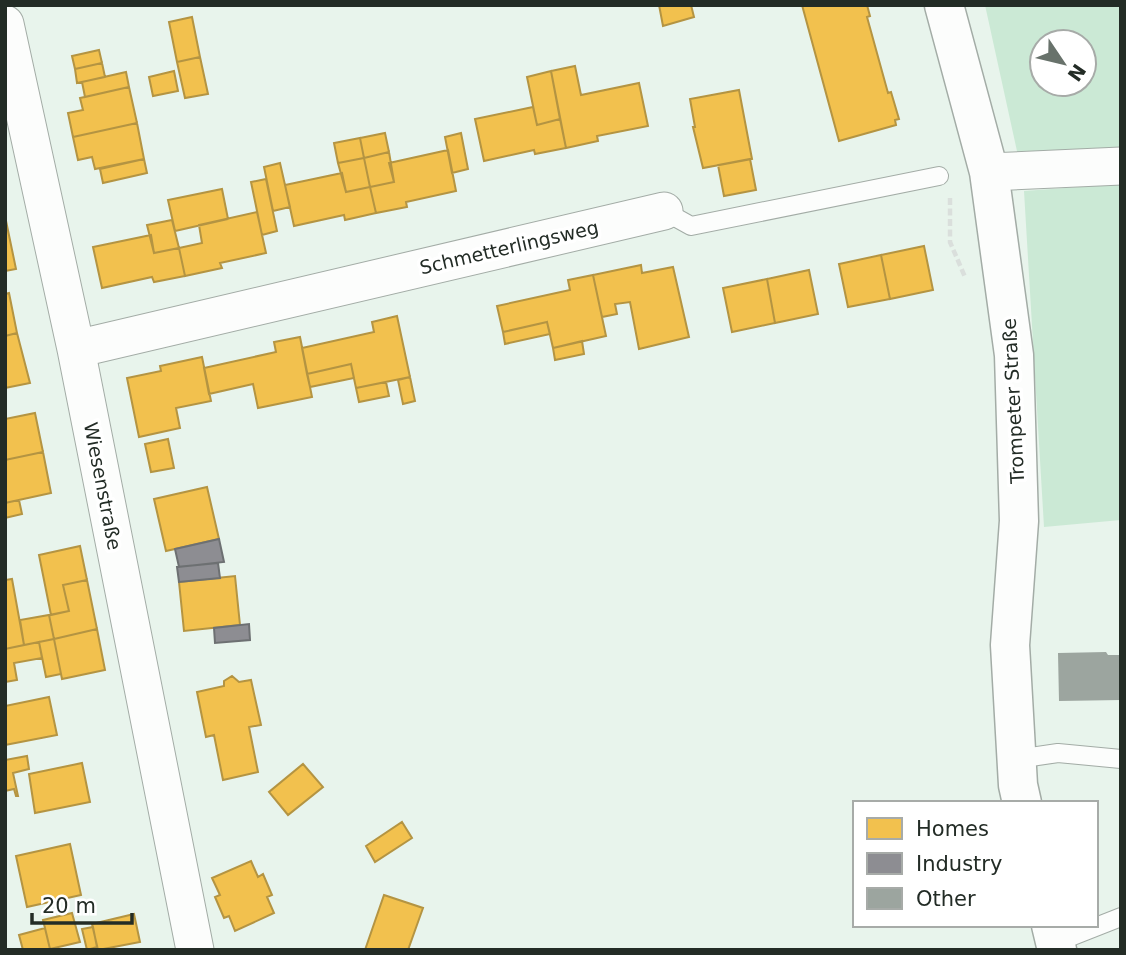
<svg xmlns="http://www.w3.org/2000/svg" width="1126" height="955" font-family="'DejaVu Sans',sans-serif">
<rect width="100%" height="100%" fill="#e8f4ec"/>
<!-- green -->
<path fill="#cbe9d5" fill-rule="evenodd" d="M985 5H1121V157L1020 165ZM1042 42H1084V84H1042Z
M1121 184V520L1044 527 1024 191Z"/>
<!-- homes -->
<path fill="#f2c14e" stroke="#b49442" stroke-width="2" d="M659 5H691L694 17 663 26Z
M802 5H867L870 16 867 17 888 93 891 92 899 119 895 120 896 125 839 141Z
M192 17 200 57 177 62 169 22Z
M99 50 102 63 75 69 72 56Z
M200 57 208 94 185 98 177 62Z
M102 63 105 77 77 83 75 69Z
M575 66 581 95 639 83 648 126 597 136 598 141 566 148 551 71Z
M174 71 178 91 153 96 149 77Z
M551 71 560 119 537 125 527 77Z
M126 72 129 87 85 97 82 82Z
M129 87 137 123 73 137 68 113 83 110 80 98Z
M739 90 752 159 703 168 693 127H695L690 99Z
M533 107 537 125 560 119 566 148 535 154 534 150 484 161 475 119Z
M137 123 144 159 95 169 92 157 78 160 73 137Z
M385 133 389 152 364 158 360 138Z
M461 133 468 169 452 173 445 137Z
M360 138 364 158 338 163 334 143Z
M448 150 456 191 406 202 407 207 376 213 370 187 394 182 389 163Z
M389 152 394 182 370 187 364 158Z
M364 158 370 187 346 192 338 163Z
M144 159 147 173 103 183 100 169Z
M750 159 756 190 724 196 718 165Z
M280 163 290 207 273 211 264 167Z
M342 173 346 192 370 187 376 213 345 220 344 215 294 226 285 185Z
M266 179 277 231 262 235 251 182Z
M222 189 228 219 175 231 168 200Z
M257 212 266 253 220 263 222 268 185 276 179 248 202 243 199 225Z
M5 216 16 269 5 271Z
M172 220 179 248 154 253 147 225Z
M151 235 154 253 179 248 185 276 154 282 152 277 102 288 93 247Z
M924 246 933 290 890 299 881 255Z
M881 255 890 299 848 307 839 264Z
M641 265 642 273 673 267 689 337 639 349 630 302 615 304 617 314 602 317 593 275Z
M809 270 818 314 775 323 767 279Z
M593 275 606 336 553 348 547 322 503 332 497 306 570 290 568 280Z
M767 279 775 323 732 332 723 288Z
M9 293 17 333 5 336V294Z
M397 316 410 377 356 388 351 364 307 374 302 348 374 332 372 322Z
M547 322 550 334 505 344 503 332Z
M17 333 30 383 5 388V336Z
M300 337 312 397 258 408 253 384 209 394 204 368 276 352 274 342Z
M582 341 584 354 555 360 553 348Z
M202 357 211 401 176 408 180 428 139 437 127 378 161 371 160 366Z
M351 364 354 378 310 387 307 374Z
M410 377 415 401 403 404 398 380Z
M386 382 389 396 359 402 356 388Z
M35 413 43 452 5 460V419Z
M168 439 174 468 151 472 145 444Z
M43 452 51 493 5 503V460Z
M207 487 219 539 166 551 154 499Z
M19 500 22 514 5 518V503Z
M80 546 87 580 63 585 69 611 51 615 39 555Z
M235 576 240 625 184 631 179 582Z
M12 579 24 645 5 649V580Z
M87 580 97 629 54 639 49 615 69 611 63 585Z
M49 615 54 639 24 645 20 620Z
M97 629 105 670 62 679 54 639Z
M54 639 61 674 46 677 39 642Z
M39 642 42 658 14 663 17 680 5 682V649Z
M232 676 239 682 251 680 261 725 249 727 258 772 223 780 214 735 206 737 197 692 224 686V681Z
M49 697 57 735 5 745V706Z
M27 756 29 769 13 773 18 796H16L14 789 5 791V760Z
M82 763 90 802 35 813 29 774Z
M303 764 323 787 288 815 269 792Z
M402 822 412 838 375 862 366 846Z
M70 844 81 895 27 907 16 856Z
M251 861 258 877 263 874 272 895 267 897 274 913 235 931 229 916 224 918 215 897 220 895 212 878Z
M384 895 423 908 408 950H365Z
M72 913 80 942 50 949 43 920Z
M134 914 140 942 98 950 92 924Z
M93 927 97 947 87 950 82 929Z
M45 928 50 949 23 950 19 935Z"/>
<!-- industry -->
<path fill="#8d8d92" stroke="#6d7072" stroke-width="2" d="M219 539 224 562 179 567 175 549Z
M218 563 220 578 179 582 177 567Z
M249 624 250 640 215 643 214 628Z"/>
<!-- building -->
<path fill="#9ca59f" d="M1106 652 1108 655H1121V700L1059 701 1058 653Z"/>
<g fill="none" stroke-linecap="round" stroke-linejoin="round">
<defs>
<path id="lane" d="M664 211 691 226 939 176
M1017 759 1058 753 1121 759
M1055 943 1121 917"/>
<path id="street" d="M5 24 76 349 195 950
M989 172 1121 166
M76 349 664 211"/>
<path id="secondary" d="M944 5 989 172 1014 355 1019 521 1010 645 1018 785 1022 803
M1051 925 1057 950"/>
</defs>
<!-- lane casing -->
<use href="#lane" stroke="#a3aca6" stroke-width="20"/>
<!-- street casing -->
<use href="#street" stroke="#a3aca6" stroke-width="39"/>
<!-- secondary casing -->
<use href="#secondary" stroke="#a3aca6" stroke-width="41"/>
<!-- path -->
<path stroke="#dadfdc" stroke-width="4.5" stroke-dasharray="7 3.5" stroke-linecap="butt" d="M950 198V242L965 277"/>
<!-- lane -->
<use href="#lane" stroke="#fcfdfc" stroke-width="18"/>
<!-- street -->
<use href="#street" stroke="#fcfdfc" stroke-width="37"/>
<!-- secondary -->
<use href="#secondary" stroke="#fcfdfc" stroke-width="38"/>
</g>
<g text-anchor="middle" stroke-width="7" stroke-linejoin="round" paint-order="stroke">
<!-- street labels -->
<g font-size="19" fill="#232c26" stroke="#fff">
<text transform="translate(509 247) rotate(-13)" y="7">Schmetterlingsweg</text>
<text transform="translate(1013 401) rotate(-93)" y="7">Trompeter Straße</text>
<text transform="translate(103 486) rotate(79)" y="7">Wiesenstraße</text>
</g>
</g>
<!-- border -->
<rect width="1126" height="955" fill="none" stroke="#232c26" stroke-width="14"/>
<!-- legend -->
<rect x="853" y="801" width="245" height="126" fill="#ffffff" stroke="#a7aba8" stroke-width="2"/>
<rect x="867" y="818" width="35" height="21" fill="#f2c14e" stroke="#a7aba8" stroke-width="2"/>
<text x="916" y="836" font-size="21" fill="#232c26">Homes</text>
<rect x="867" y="853" width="35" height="21" fill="#8d8d92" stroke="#a7aba8" stroke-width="2"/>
<text x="916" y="871" font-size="21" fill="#232c26">Industry</text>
<rect x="867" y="888" width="35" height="21" fill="#9ca59f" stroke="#a7aba8" stroke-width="2"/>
<text x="916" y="906" font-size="21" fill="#232c26">Other</text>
<!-- north arrow -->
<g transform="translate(1063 63) rotate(125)"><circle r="33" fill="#ffffff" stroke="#a7aba8" stroke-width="2"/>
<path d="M0-5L12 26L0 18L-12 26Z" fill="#68726b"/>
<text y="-10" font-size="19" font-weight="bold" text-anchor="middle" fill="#232c26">N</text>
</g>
<!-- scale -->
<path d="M32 913v10h100v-10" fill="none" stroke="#232c26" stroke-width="3.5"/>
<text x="42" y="913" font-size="21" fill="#232c26" stroke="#ffffff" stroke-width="5" paint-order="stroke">20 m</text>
</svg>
